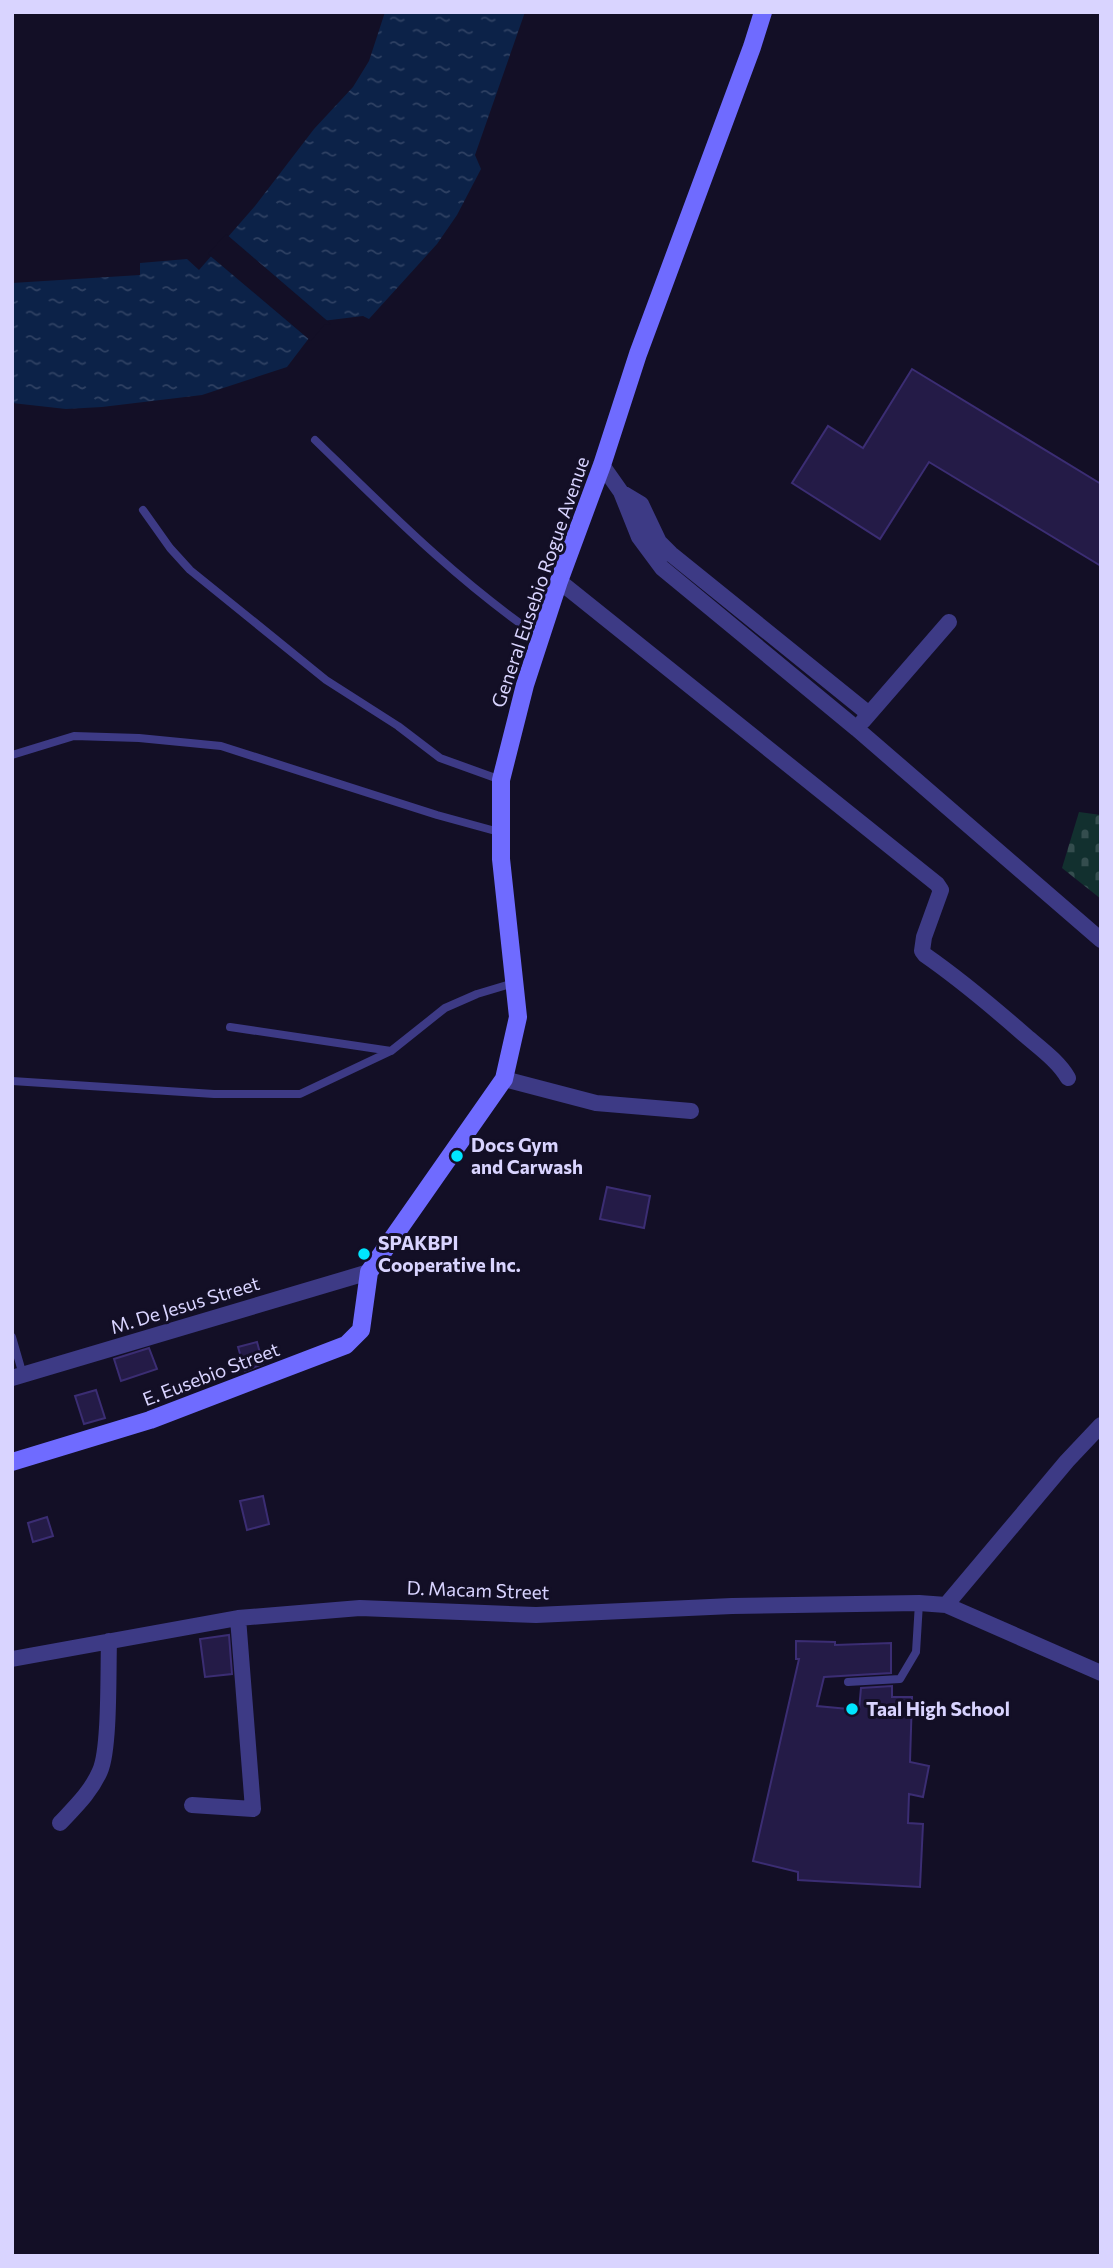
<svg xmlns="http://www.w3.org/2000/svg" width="1113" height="2268" font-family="Commissioner,sans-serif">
<defs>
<pattern id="cemetery-stones" width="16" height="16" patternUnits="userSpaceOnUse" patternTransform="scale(1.75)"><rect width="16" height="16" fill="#12302f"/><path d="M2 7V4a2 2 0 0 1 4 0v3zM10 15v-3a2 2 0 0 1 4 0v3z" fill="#344d4e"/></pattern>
<pattern id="water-ripples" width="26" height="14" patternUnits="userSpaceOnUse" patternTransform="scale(1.75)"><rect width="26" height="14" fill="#0c2248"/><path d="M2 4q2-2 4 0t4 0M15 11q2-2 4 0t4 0" fill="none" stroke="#2f4163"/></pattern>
</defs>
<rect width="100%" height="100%" fill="#130f26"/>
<!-- cemetery -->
<path fill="url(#cemetery-stones)" d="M1079 812 1101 815V899L1062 868Z"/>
<!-- water -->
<path fill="url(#water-ripples)" d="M385 12H525L475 155 481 169 457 215 437 244 369 319 363 316 322 321 287 367 202 395 102 407 66 409 12 403V283L140 275V263L187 259 199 270 255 206 314 129 353 87 369 61Z"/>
<!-- pier -->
<path fill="#130f26" d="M226 234 331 324 324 325 311 341 208 254Z"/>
<!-- building -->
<path fill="#241b47" stroke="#3b2d73" stroke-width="2" d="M912 369 1101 484V566L929 462 880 539 792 483 828 426 863 448Z
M607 1187 650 1196 644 1228 600 1219Z
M257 1342 263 1364 245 1371 238 1347Z
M149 1348 157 1369 121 1381 114 1359Z
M96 1390 105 1418 84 1424 75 1396Z
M263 1496 269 1524 247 1530 240 1501Z
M47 1517 53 1536 33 1542 28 1523Z
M229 1635 232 1674 205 1677 200 1639Z
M796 1641 835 1642V1645L891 1643V1673L824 1677 817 1706 859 1710 861 1688 892 1686V1697H912L910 1762 929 1766 923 1797 909 1794 908 1823 923 1824 920 1887 798 1880V1872L753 1861 799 1659H796Z"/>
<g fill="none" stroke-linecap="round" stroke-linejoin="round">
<!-- lane -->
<path stroke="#3d3a85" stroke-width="8" d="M315 440C386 509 458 582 541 638
M143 510 170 548 190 570 326 680 398 726 440 758 501 780
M12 755 74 736 139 738 221 746 437 815 499 832
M230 1027 391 1051
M12 1081 214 1094H300L391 1051 445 1008 477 994 514 983
M12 1337 23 1375
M848 1682 900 1679 916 1652 919 1603"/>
<!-- street -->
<path stroke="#3d3a85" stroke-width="16" d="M602 465 621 492 639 537 662 568 857 729 1101 940
M621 492 641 504 659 542 671 554 869 714
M559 581 937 884 941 890 924 937 922 951 925 955C961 980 994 1008 1026 1036 1041 1049 1058 1061 1068 1078
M863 721 949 622
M504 1079 596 1103 691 1111
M12 1378 369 1272
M946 1605 1067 1461 1101 1425
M12 1659 238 1618 360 1608 536 1615 732 1606 919 1603 946 1605 1101 1673
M192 1805 253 1809 238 1618
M60 1823C75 1807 91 1792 100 1771 110 1749 108 1670 109 1641"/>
<!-- secondary -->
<path stroke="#6f6bff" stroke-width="18" d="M12 1462 150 1420 346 1345 361 1330 369 1272 504 1079 518 1017 501 859V780L525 685 559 581 602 465 638 354 752 47 763 12"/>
</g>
<!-- markers -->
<g fill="#00e5ff" stroke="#130f26" stroke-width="2.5">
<circle cx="457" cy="1156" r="7"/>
<circle cx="364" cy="1254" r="7"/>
<circle cx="852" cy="1709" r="7"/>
</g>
<g text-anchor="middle" stroke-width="6" stroke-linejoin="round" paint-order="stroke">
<!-- street labels -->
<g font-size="19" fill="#d9d4ff" stroke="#130f26">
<text transform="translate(540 582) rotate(-71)" y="7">General Eusebio Rogue Avenue</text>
<text transform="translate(185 1305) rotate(-17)" y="7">M. De Jesus Street</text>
<text transform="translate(211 1374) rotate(-21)" y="7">E. Eusebio Street</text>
<text transform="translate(478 1590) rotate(2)" y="7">D. Macam Street</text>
</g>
<!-- poi labels -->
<g font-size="19" font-weight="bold" fill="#d9d4ff" stroke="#130f26" text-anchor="start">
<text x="471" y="1152">Docs Gym<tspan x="471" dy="22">and Carwash</tspan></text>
<text x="378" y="1250">SPAKBPI<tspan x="378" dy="22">Cooperative Inc.</tspan></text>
<text x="866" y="1716">Taal High School</text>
</g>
</g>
<!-- border -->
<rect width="1113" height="2268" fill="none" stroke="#d9d4ff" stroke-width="28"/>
</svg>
